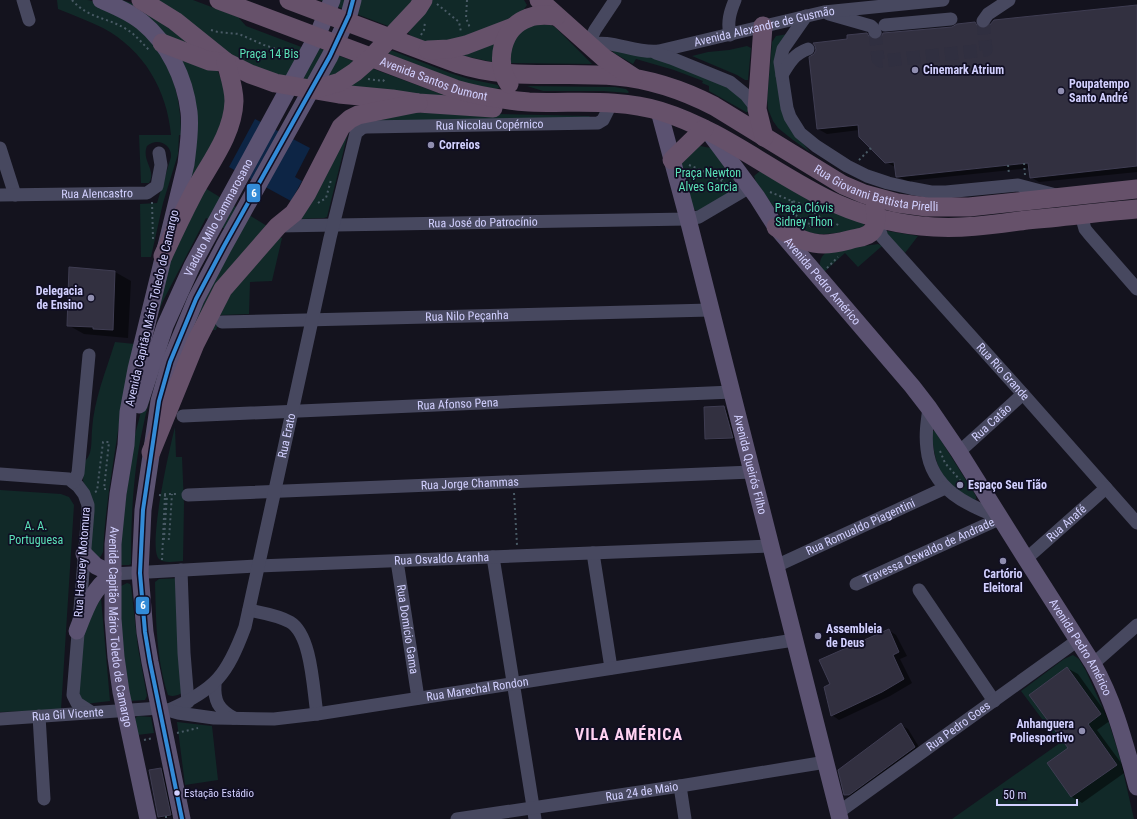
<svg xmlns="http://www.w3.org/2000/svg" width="1137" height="819" font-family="'Roboto Condensed',sans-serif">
<rect width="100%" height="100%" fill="#14131e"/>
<!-- green -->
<path fill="#112928" d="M57 0C66 0 77 0 87 0 97 1 114 12 122 18 130 23 138 28 144 34 172 61 181 97 181 135H179L178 154 163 203 151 257H141L140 204 157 203 171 157C172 144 157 137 147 146 141 161 157 170 149 183H141L139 135H171C167 90 144 50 103 28 89 21 73 15 58 9Z
M118 0C135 0 157 19 170 29 181 37 202 50 209 58 220 71 228 92 225 109 221 133 199 167 188 189L191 94Z
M157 0H193L238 17 246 26 304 48 314 46 353 61 355 62 354 64 321 82 272 75 234 57Z
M320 0H414L391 25 388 26Z
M430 0H524L527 5 522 12 469 38 443 44 423 41 411 36 408 33Z
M533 23 551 25 555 27 592 64 509 63 508 54 518 33Z
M788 34 779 48 794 132 810 152 793 140 778 128 773 121 768 109 767 99 772 42 776 36Z
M495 40 492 62 464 56 462 54Z
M747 46 751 48 748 80H745L737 75 692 56 708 52 729 50Z
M611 50 659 59 725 86 743 99 749 110V112H746L709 91V86L702 83 703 81 674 70 636 59 633 64 614 53Z
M390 51H393L450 73 469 79 498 85 499 88 496 89 461 82 389 54Z
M371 68 452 98 342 88Z
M527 86 615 87 626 89 629 92 628 93 603 91H543Z
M399 112 589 116 594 120H583L579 118 360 123 352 127 348 133 327 217 324 218 299 219 345 133C359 117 379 114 399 112Z
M700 146 711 148 737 185 734 190 698 211 693 209 682 166V160L694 147Z
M760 171 864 223V226C855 232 845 232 835 233 790 240 779 213 756 182L754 176Z
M205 188 267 226 204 309 186 338 237 236 206 218 163 301 152 328 171 250Z
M887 231H888L918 236 905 253 886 235Z
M274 238H282L272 281 250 282 249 314 221 315 216 330H208L222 304Z
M878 244 882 246 858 267 845 253 823 273C818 264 819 257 828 251Z
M169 339C160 368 149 397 143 427 133 472 131 518 131 564L129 565H120L118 559 133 442 147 389Z
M115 342 135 344C128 372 123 402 118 431 112 471 105 511 103 552L101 556 99 558 90 552 88 492 83 481 84 462C93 455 91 441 92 430 94 399 106 371 115 342Z
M175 427 176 457H182L184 504 183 561C177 561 164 564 159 559 147 548 170 446 175 427Z
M932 431H935L976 496V499L975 500C969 497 962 494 956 489 937 475 933 453 932 431Z
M0 490 61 494 69 497 74 505 61 710 0 712Z
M184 578 188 690C182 693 175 698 168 695 156 659 156 619 155 582L159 579Z
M127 583 130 584 131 586 138 648 147 696 145 700 130 701 121 654V586Z
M101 598 110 701 85 704 79 701 82 631Z
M1073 655 1079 659 1086 671 1108 720 1120 758 1134 819H952L1060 743 1021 691 1064 659Z
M138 716 151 717 154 733 137 735 135 718Z
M177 722 212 726 218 780 185 785Z"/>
<!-- water -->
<path fill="#0d2545" d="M255 119 310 148 295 177 302 181 291 201 229 167Z"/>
<!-- shadow -->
<path fill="#0007" d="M1137 6V172L1039 182 1031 177 1030 168 907 181 897 176 895 167 886 162 859 130 827 134 818 129 815 55 817 51 867 34 876 40 952 28 975 23 985 29Z
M115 272 131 281 128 338 84 334 68 325Z
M705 408H725L727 409 735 439 708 440 706 438Z
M888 630 896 635 907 656 900 659 912 683 890 696 839 720 832 715V685Z
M1067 668 1078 674 1111 720 1097 730 1127 771 1082 803 1072 797 1048 763 1070 748Z
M901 725 908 729 922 752 853 799 845 795Z
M161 769 163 770 173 816 161 818 159 817 150 771Z"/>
<!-- building -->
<path fill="#323040" stroke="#3f3d52" d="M1137 5V166L1030 178 1028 163 897 177H896L894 162 885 163 859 137 858 125 817 129 809 57 814 54 816 50 815 46 813 43 847 39V35L867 33 870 38 877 40 881 37 883 33 952 27 957 24 975 22 978 27 983 29 989 26 994 20Z
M69 267 115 271 113 330 93 329V327L67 326Z
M724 406 733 438 705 439 704 407Z
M889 629 899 652 893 655 904 679 882 692 831 716 824 687 830 684 819 660Z
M1067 667 1101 714 1088 724 1117 765 1071 797 1047 763 1068 748 1029 695Z
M901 723 915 747 849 795H844L838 770Z
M161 768 171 815 158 817 149 770Z"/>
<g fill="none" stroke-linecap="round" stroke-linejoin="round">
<!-- minor-tunnel -->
<path stroke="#302f40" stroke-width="13" stroke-dasharray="13 6" stroke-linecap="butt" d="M875 32 878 59 881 61 986 50 983 21"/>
<!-- path -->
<path stroke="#495a65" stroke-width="2" stroke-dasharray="2 3" stroke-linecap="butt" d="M72 0C89 19 107 17 126 29 135 34 142 43 149 50
M467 0 466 18 470 28
M437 4 459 22 461 32
M211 30 218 32 239 34 264 45 292 54
M421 35 424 30 425 22
M368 79 383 81 386 78
M859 160 871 148
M1024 163 1025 175
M689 165 701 170 722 181
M1008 165 1009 174
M718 169 723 182 730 187
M770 192 792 201 803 204
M792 201 794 214 811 225
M152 202 153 239
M318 203 326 198 331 180
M807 206 821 218 841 226
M810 227 815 221 821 218
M827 268 838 257
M940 451 945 463 960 480
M95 492 97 491 103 442H109L104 489H106
M514 493 517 545
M159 495 167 496 164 539H169L172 494
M162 560 165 494H178
M177 733 198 728
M144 740 153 738
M166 816V819"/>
<!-- minor -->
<g stroke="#47485f" stroke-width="13">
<path d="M23 0 29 20"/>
<path d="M829 14 871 26 874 29 875 32"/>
<path d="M806 16 783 49 780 62 787 108 790 117 800 133 816 146 847 166 867 176 888 183 910 188 931 192H946L1018 185 1056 195"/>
<path d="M983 21 988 14 1009 0"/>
<path d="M885 25 951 19"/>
<path d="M730 35C727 22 730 12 735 0"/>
<path id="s1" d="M588 45C611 38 634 54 659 51L824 12 943 0"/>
<path d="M588 45 595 30 615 0"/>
<path d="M656 53 671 58 730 82 746 95 757 109"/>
<path d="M782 75C789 63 794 54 808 49"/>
<path d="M0 148 15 195"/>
<path id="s2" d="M0 195 147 193 157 186 161 165 159 153"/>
<path d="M1081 215 1085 229 1089 234 1137 289"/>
<path id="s3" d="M876 219 882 237 1023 394 1137 523"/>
<path id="s4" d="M278 226 688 219 699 217 750 187"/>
<path id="s5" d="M222 322 711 310"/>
<path d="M929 408C927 422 925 435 927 449 931 489 968 506 1001 518"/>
<path id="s6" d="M183 416 732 392"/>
<path id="s7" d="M959 452 1023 394"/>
<path d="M0 474 69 479 78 486 84 494 88 505V511L73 695 77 703 91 712"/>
<path d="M74 482 78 473 89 355"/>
<path id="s8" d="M188 495 752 472"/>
<path d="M593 553 611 668"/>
<path d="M493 557 535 819"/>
<path id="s9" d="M1026 559 1106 488"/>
<path id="s10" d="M397 561 418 698"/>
<path id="s11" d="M776 566 945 488"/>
<path d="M181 570 184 653 188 702"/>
<path id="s12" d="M113 574 258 566 771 546"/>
<path id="s13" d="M856 584 1001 518"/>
<path d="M919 590 994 701"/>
<path d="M249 610C263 613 278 615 290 622 312 635 313 690 317 714"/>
<path d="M1093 664 1137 625"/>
<path d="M215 684C214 701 218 709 234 718"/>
<path id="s14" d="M169 710C216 689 227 675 245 627L330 238 356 133 362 128 367 127 598 123 603 120 611 104"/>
<path d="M39 716 44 799"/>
<path id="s15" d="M0 719 160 708 178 713 214 718 274 719 317 714 794 640"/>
<path d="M680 786 685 819"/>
<path id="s16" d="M839 812 1078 640"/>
<path id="s17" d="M457 819 680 786 826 762"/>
</g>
<!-- major -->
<g stroke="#5b5271" stroke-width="17">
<path id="s18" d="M101 0C115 6 130 12 142 22 168 43 185 78 189 112 191 129 188 147 186 164L136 369 128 412 126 445 118 494 113 544V619L116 657 121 692 148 819"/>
<path id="s19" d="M659 111 688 219 840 819"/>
<path id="s20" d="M708 131 757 197 776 227 912 386 929 408 959 452 1026 559 1093 664C1115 703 1125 744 1137 787"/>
<path id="s21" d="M139 405 165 326 192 266 318 34 332 0"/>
<path d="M84 554 96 566 113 574"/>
<path d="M77 631C86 608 92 589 113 574"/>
<path d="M182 819 150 662 145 632 140 573 143 510 159 401 170 362 196 299 224 246 330 56 349 15 353 0"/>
</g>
<!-- highway -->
<g stroke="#66516a" stroke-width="19">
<path d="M141 0 175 21 226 62 250 74 275 83 339 94 392 99 418 103 493 108"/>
<path id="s22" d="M219 0 455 89C479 96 503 100 529 102 572 104 618 98 660 111 725 131 776 176 837 204 867 217 901 225 934 227 965 229 996 224 1027 220 1064 217 1100 212 1137 209"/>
<path id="s23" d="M289 0 459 64C510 81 563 71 616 76 650 79 683 90 714 106L843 185 864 194 897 203 927 207H969L1137 189"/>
<path d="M539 0 604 58 633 77"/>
<path d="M763 26 757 109 764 137"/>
<path d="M162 43 209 61 225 62"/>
<path d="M428 50 449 49 466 45 513 27"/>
<path d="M509 84C494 62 502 27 528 18 537 14 547 15 556 16"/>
<path d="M316 89 340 82 355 72 371 58 418 8 423 0"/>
<path d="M672 160 704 129"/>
<path d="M776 227C791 236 807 244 824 244 837 244 850 239 862 237 879 232 876 220 875 205"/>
<path d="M163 256C173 234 183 213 194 192 209 164 233 135 234 101 234 88 229 74 226 62"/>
<path d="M151 452 195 344 223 289 278 226 294 213 307 193 341 127 350 119 358 115 418 103"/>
</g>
<defs>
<path id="bus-1" d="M182 819 150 662 145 632 140 573 143 510 159 401 170 362 196 299 224 246 330 56 349 15 353 0"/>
</defs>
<!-- bus-1 casing -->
<use href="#bus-1" stroke="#100e23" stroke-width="7"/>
<!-- bus-1 -->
<use href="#bus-1" stroke="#338bd7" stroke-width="4"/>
</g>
<!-- markers -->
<g fill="#908eb0" stroke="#100e23" stroke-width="1.5">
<circle cx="915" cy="70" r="4"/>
<circle cx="1061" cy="91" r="4"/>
<circle cx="431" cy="145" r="4"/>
<circle cx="91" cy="298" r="4"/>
<circle cx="960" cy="485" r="4"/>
<circle cx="1003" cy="561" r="4"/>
<circle cx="818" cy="636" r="4"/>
<circle cx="1082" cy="731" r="4"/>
</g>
<circle fill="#d2d0ff" stroke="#100e23" stroke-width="1.5" cx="177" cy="793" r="3.5"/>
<g text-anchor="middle" stroke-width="3.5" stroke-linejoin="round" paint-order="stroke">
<!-- bus labels -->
<g font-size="11" fill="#d2d0ff" stroke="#100e23" text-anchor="start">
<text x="184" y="797">Estação Estádio</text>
</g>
<!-- street labels -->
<g font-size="12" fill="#d2d0ff" stroke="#100e23">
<text dy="4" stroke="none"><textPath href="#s1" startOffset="180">Avenida Alexandre de Gusmão</textPath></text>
<text dy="4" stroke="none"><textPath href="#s22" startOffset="229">Avenida Santos Dumont</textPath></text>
<text dy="4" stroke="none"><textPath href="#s14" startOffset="759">Rua Nicolau Copérnico</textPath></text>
<text dy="4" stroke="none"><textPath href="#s23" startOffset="627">Rua Giovanni Battista Pirelli</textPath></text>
<text dy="4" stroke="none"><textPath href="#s2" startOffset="97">Rua Alencastro</textPath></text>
<text dy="4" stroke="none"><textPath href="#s21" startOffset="204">Viaduto Milo Cammarosano</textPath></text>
<text dy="4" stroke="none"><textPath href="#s4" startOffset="205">Rua José do Patrocínio</textPath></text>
<text dy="4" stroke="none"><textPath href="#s20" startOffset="189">Avenida Pedro Américo</textPath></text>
<text transform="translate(152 308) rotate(-77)" y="4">Avenida Capitão Mário Toledo de Camargo</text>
<text dy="4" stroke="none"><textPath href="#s5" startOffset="245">Rua Nilo Peçanha</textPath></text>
<text dy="4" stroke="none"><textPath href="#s3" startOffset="200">Rua Rio Grande</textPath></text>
<text dy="4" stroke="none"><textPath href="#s6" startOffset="275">Rua Afonso Pena</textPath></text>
<text dy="4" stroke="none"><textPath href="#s7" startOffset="44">Rua Catão</textPath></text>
<text dy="4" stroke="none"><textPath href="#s14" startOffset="313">Rua Erato</textPath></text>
<text dy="4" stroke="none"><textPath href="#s19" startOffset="365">Avenida Queirós Filho</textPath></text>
<text dy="4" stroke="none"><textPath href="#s8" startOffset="282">Rua Jorge Chammas</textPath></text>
<text dy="4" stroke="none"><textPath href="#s9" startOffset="54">Rua Anafé</textPath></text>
<text dy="4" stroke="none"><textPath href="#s11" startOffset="93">Rua Romualdo Piagentini</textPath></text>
<text dy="4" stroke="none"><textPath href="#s13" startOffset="80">Travessa Oswaldo de Andrade</textPath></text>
<text dy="4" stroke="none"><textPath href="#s12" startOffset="329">Rua Osvaldo Aranha</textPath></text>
<text transform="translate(82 562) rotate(-86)" y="4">Rua Hatsuey Motomura</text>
<text dy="4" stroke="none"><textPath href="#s18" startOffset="674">Avenida Capitão Mário Toledo de Camargo</textPath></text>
<text dy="4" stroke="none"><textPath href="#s10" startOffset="69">Rua Domício Gama</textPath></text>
<text dy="4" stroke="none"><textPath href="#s20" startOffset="638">Avenida Pedro Américo</textPath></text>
<text dy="4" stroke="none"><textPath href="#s15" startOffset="481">Rua Marechal Rondon</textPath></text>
<text dy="4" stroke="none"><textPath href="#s15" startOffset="68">Rua Gil Vicente</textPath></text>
<text dy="4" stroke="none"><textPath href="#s16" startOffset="147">Rua Pedro Goes</textPath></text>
<text dy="4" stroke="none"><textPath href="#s17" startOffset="187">Rua 24 de Maio</textPath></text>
</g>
<!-- park labels -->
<g font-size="12" fill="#5ae1b7" stroke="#100e23">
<text x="269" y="58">Praça 14 Bis</text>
<text x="708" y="177">Praça Newton<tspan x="708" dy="14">Alves Garcia</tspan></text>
<text x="804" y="212">Praça Clóvis<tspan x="804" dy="14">Sidney Thon</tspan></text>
<text x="36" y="530">A. A.<tspan x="36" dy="14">Portuguesa</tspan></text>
</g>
<!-- poi labels -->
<g font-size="12" font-weight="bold" fill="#d2d0ff" stroke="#100e23" text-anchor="start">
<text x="923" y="74">Cinemark Atrium</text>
<text x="1069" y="88">Poupatempo<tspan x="1069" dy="14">Santo André</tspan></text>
<text x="439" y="149">Correios</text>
<text x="83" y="295" text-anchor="end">Delegacia<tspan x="83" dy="14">de Ensino</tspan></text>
<text x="968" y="489">Espaço Seu Tião</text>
<text x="1003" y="578" text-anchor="middle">Cartório<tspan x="1003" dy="14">Eleitoral</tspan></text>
<text x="826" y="633">Assembleia<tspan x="826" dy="14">de Deus</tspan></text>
<text x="1074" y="728" text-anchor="end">Anhanguera<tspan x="1074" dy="14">Poliesportivo</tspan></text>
</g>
<!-- district labels -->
<g font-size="16" font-weight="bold" letter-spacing="1" fill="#ffd2f1" stroke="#100e23">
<text x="629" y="740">VILA AMÉRICA</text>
</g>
</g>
<g stroke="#100e23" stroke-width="1.5">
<rect x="246" y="183" width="15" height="20" rx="4" fill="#338bd7"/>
<rect x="135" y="596" width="15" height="19" rx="4" fill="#338bd7"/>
</g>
<g font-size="11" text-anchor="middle" font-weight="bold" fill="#fff">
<text x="254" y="197">6</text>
<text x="143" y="609">6</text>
</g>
<!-- scale -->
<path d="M997 799v6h80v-6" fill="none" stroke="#d2d0ff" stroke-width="2"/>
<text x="1003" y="799" font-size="12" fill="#d2d0ff" stroke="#100e23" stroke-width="3" paint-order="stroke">50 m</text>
</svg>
